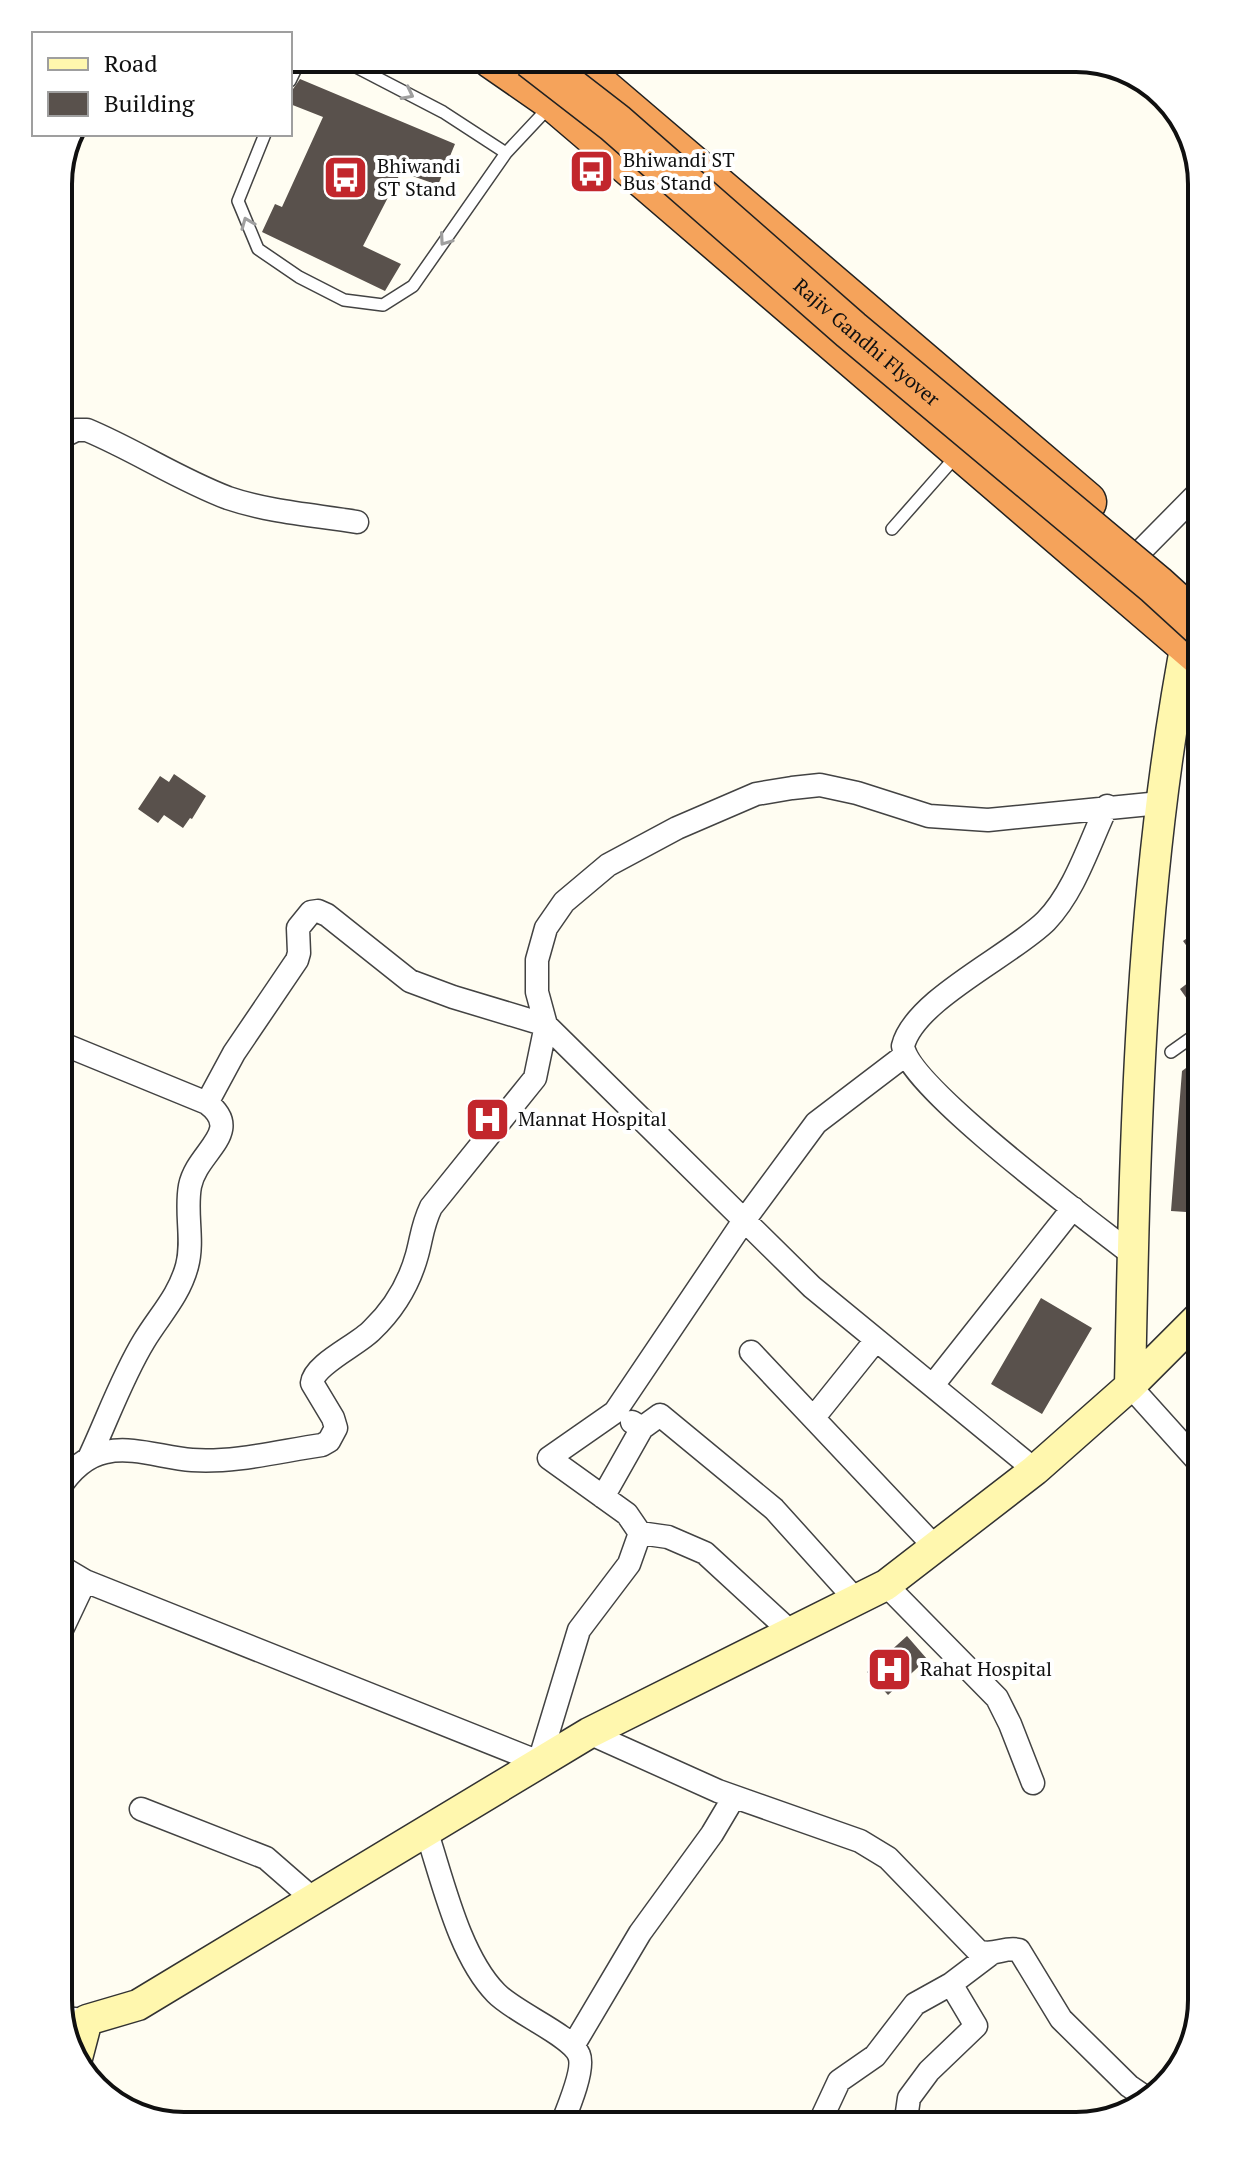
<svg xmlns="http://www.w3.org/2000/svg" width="1260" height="2184" font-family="'PT Serif',serif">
<rect width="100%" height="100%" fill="#fffdf2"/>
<!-- building -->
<path fill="#59514c" d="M300 79 455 144 438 185 401 172 363 246 401 264 385 291 262 232 275 204 282 207 323 117 290 104 293 89Z
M174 774 206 796 192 819 190 818 183 828 164 815 158 823 138 809 160 776 169 782Z
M1202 928V967L1183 941Z
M1202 972V1020L1180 989Z
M1202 1056V1213L1171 1211 1182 1071Z
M1041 1298 1092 1328 1042 1414 991 1384Z
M907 1636 927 1659 888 1695 867 1672Z"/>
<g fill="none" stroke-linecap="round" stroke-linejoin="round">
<defs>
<path id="lane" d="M339 58 443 112 506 153
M290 81 301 58
M265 134 238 201 258 249 299 277 344 300 383 305 413 286 506 153 551 105
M892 529 958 454
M1171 1052 1202 1030"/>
<path id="street" d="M58 443 60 438 76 430H87C135 450 178 479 228 498 269 512 314 515 357 522
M1124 568 1202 489
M1107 806C1089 844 1075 891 1046 921 1012 955 914 1000 903 1046 909 1088 1091 1222 1133 1255
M58 1042 207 1103C245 1132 197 1151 190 1186 185 1213 194 1240 187 1266 179 1296 159 1316 144 1341 122 1377 107 1420 89 1458
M207 1103 234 1053 297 960 299 953 298 928 311 912 318 911 327 915 410 981 453 997 546 1025 812 1287 1035 1470
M876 1340 815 1416 817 1422 935 1547
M751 1352 817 1422
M933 1385 1073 1208
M1130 1386 1202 1466
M642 1428 660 1415 774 1509 856 1600
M58 1490C69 1473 85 1456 106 1452 133 1446 164 1458 192 1460 235 1463 280 1451 322 1445L329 1441 336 1428 333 1418 312 1383C314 1364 358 1345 372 1330 393 1310 409 1284 417 1255 422 1237 422 1226 431 1207L535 1078 546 1025 537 992V960L546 928 564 902 608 865 677 828 756 794 792 788 820 785 857 793 929 816 988 820 1160 803
M603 1497 642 1428 632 1422
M640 1533 668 1537 705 1553 792 1633
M58 1565 85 1581 539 1762 579 1630 629 1564 640 1533 627 1514 549 1458 615 1412 743 1222 816 1123 904 1056
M886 1585 997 1698 1010 1724 1033 1783
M58 1638 85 1581
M589 1733 718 1791 860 1841 888 1858 978 1951C993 1957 1005 1946 1019 1950L1061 2019 1129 2086 1148 2099
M141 1809 266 1858 313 1899
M426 1830C443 1881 459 1955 496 1993 515 2013 571 2035 579 2055 585 2069 567 2111 561 2126
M62 2018 87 2020
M573 2046 640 1933 712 1834 734 1797
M818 2126 839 2081 875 2056 915 2004 951 1984
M905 2126 909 2098 929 2071 976 2026 951 1984 992 1953"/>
<path id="secondary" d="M1130 1386C1135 1133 1140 877 1189 628
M76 2062 87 2020 138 2005 589 1733 886 1585 1035 1470 1130 1386 1202 1314"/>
<path id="highway" d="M492 58 554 101 588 130 1202 657
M566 58 1086 502"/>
</defs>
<!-- lane casing -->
<use href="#lane" stroke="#434343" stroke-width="14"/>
<!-- street casing -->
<use href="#street" stroke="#434343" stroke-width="25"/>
<!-- secondary casing -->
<use href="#secondary" stroke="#323232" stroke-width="33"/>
<!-- highway casing -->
<use href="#highway" stroke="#212121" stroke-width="43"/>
<!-- lane -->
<use href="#lane" stroke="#fff" stroke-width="11"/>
<!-- street -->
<use href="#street" stroke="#fff" stroke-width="22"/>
<!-- secondary -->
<use href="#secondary" stroke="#fff7ae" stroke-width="30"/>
<!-- highway -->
<use href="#highway" stroke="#f5a35b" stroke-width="40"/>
<defs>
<g id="highway-bridge">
<path id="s1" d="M531 58 615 123 851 330 1156 585 1202 627"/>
</g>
</defs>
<!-- highway-bridge casing -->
<use href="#highway-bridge" stroke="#212121" stroke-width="43" stroke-linecap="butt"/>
<!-- highway-bridge -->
<use href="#highway-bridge" stroke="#f5a35b" stroke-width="40"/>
</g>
<!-- one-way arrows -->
<defs><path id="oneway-chevron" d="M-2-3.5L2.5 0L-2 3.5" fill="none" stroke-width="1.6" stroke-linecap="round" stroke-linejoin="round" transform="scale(2)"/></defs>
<g stroke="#9f9f9f">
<use href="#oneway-chevron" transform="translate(408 94) rotate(27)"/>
<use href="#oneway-chevron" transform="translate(247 223) rotate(-112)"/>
<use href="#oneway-chevron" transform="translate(445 240) rotate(125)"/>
</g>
<!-- icons -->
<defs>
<symbol id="bus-square" viewBox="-11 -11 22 22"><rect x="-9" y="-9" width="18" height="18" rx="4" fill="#c2262c" stroke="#fff"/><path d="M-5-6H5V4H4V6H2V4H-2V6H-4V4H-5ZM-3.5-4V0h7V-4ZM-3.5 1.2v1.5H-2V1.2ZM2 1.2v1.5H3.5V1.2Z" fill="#fff"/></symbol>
<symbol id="hospital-square" viewBox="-11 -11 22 22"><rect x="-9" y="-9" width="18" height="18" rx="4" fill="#c2262c" stroke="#fff"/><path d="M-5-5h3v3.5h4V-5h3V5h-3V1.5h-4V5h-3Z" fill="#fff"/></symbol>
</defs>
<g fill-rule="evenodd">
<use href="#bus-square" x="566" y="146" width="51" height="51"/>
<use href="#bus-square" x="320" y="152" width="51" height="51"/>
<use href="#hospital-square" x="462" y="1094" width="51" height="51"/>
<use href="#hospital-square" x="864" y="1644" width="51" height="51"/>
</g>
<g text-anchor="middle" stroke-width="8" stroke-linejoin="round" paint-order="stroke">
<!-- poi labels -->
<g font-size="20" fill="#101010" stroke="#fff" text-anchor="start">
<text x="623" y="167">Bhiwandi ST<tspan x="623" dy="23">Bus Stand</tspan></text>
<text x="377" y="173">Bhiwandi<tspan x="377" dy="23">ST Stand</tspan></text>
<text x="518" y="1126">Mannat Hospital</text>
<text x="920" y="1676">Rahat Hospital</text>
</g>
<!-- street labels -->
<g font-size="20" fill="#101010" stroke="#fff">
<text dy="7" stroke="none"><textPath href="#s1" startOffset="440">Rajiv Gandhi Flyover</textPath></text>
</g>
</g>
<!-- crop -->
<path d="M0 0H1260V2184H0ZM184 72H1076A112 112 0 0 1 1188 184V2000A112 112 0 0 1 1076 2112H184A112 112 0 0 1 72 2000V184A112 112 0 0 1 184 72Z" fill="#fff" fill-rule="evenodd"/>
<path fill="none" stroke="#101010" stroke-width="4" d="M184 72H1076A112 112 0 0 1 1188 184V2000A112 112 0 0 1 1076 2112H184A112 112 0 0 1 72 2000V184A112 112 0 0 1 184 72Z"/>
<!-- legend -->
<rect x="32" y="32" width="260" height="104" fill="#ffffff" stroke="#9f9f9f" stroke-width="2"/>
<rect x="48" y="58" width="40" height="12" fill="#fff7ae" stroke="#9f9f9f" stroke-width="2"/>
<text x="104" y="72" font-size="24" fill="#101010">Road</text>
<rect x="48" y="92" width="40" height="24" fill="#59514c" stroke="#9f9f9f" stroke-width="2"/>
<text x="104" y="112" font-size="24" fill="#101010">Building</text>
</svg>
